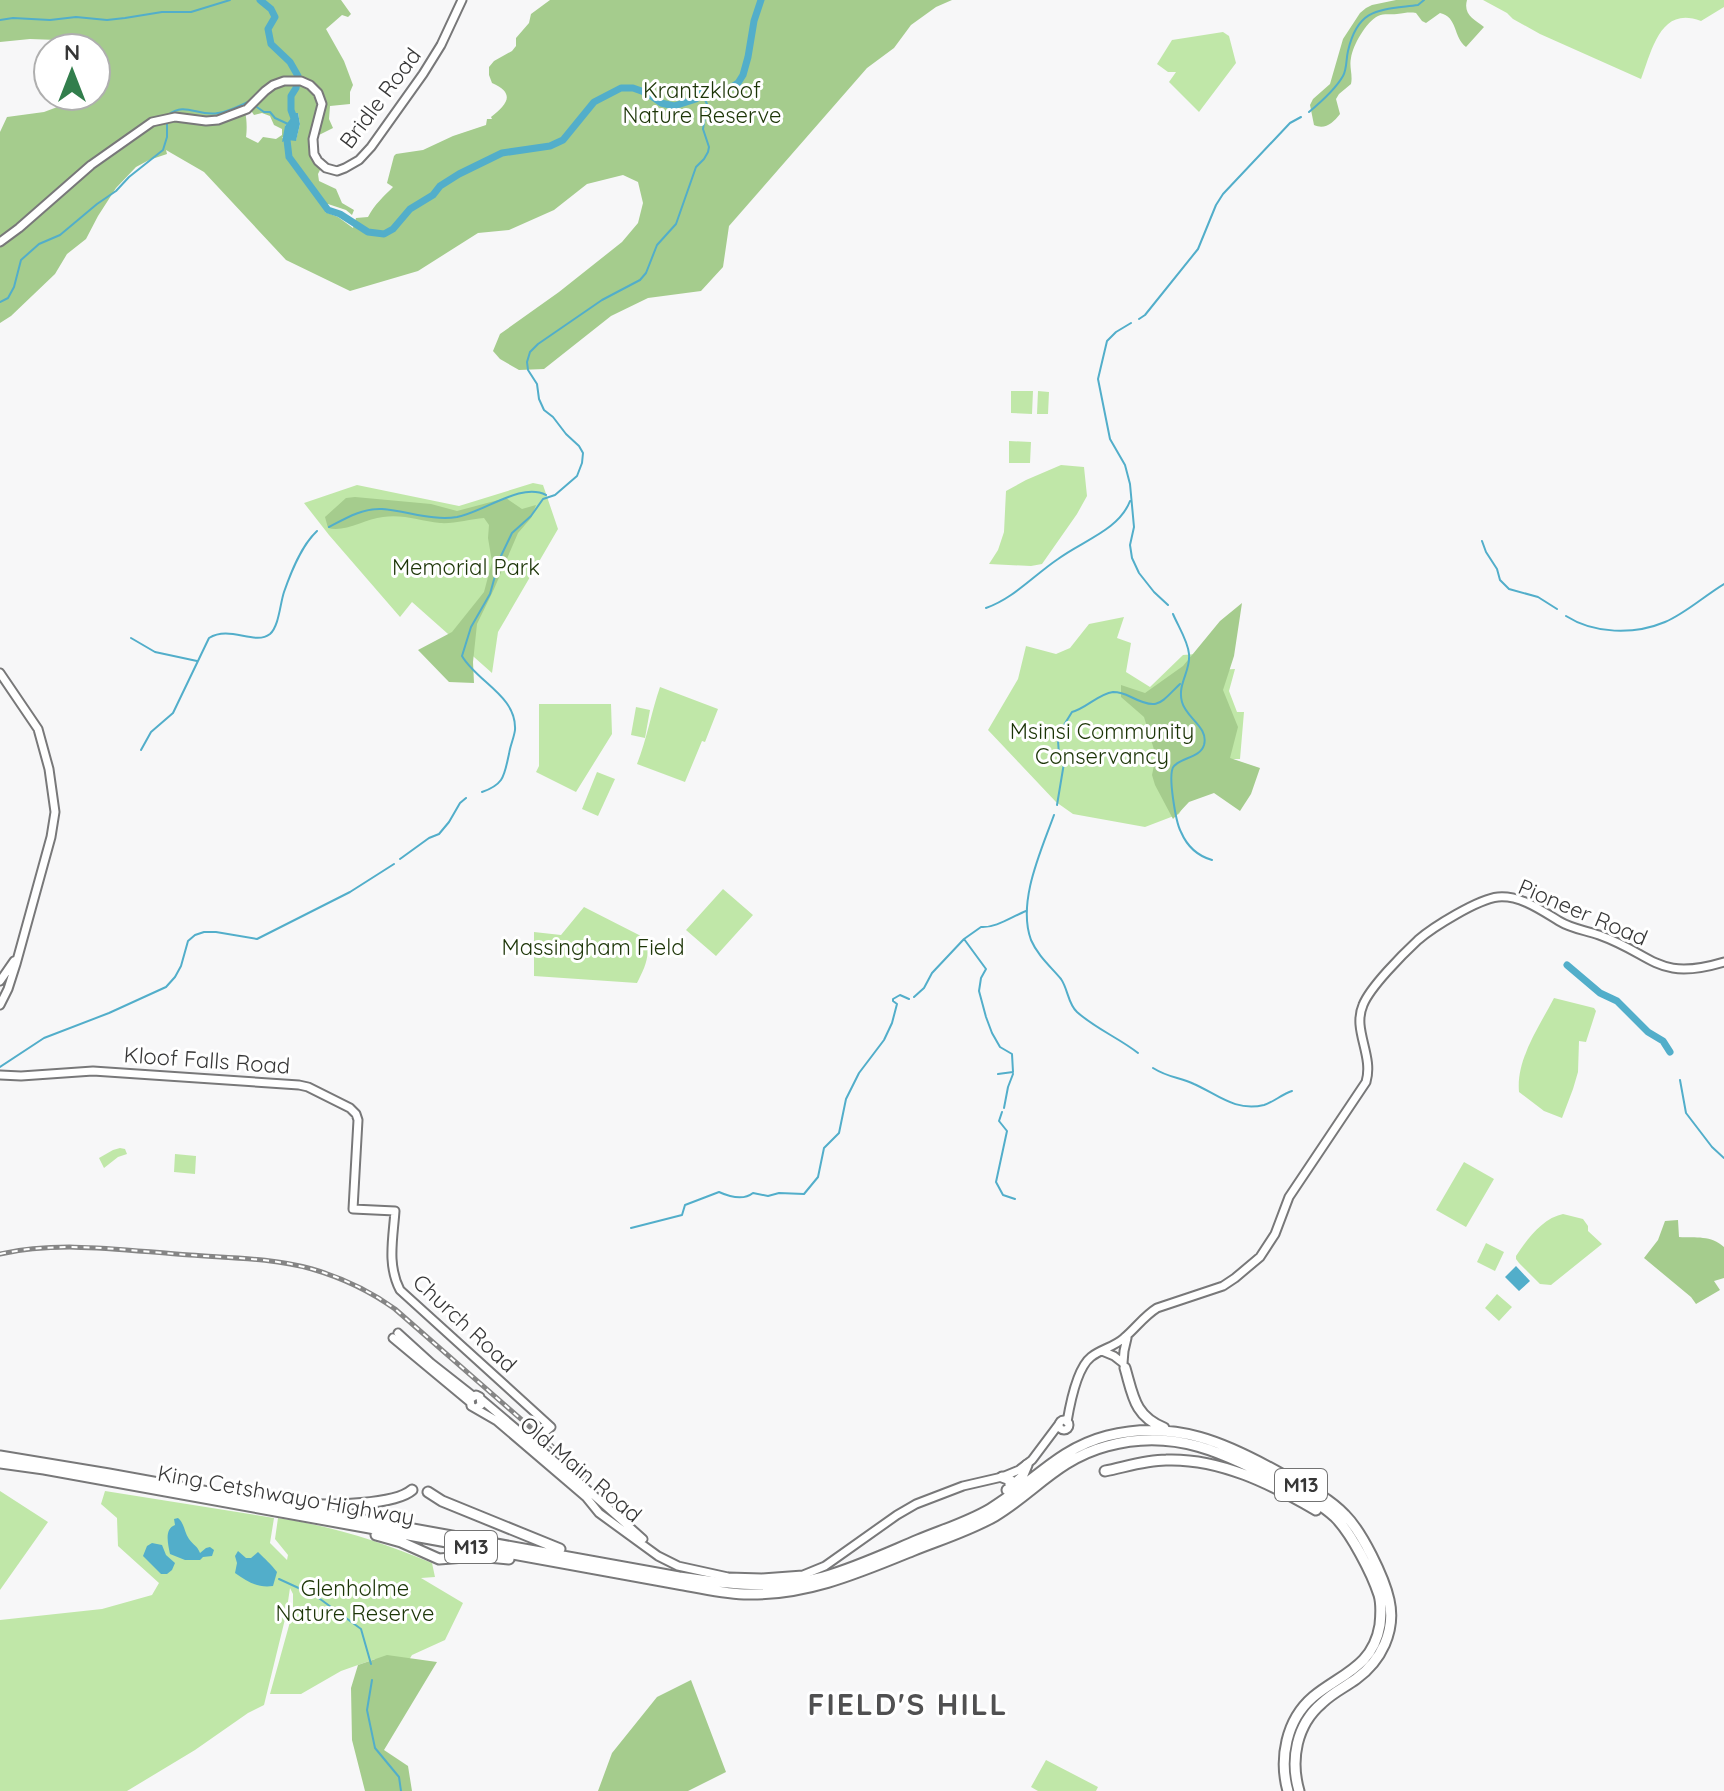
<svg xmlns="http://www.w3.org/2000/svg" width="1724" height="1791" font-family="Quicksand,sans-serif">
<rect width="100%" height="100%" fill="#f7f7f8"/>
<!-- green -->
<path fill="#c0e7a8" d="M1483 0H1724V7L1701 21C1660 5 1652 51 1641 79L1540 34 1513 19 1507 13Z
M1223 32 1229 36 1236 63 1199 112 1169 82 1176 72H1168L1157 64 1172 40Z
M1011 391H1033L1032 414 1011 413Z
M1038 391 1049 392 1048 414H1037Z
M1009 441 1031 442 1030 463H1009Z
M1061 465 1084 467 1087 496 1077 514 1042 564 1031 566 989 564 998 550 1004 532 1006 491 1026 480Z
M533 483 543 485 558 529 498 632 492 673 412 602 400 617 329 535 304 503 357 485 459 506Z
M1124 617 1117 638 1131 643 1126 672 1150 687 1183 655 1196 654 1198 671 1235 669 1229 691 1237 712H1244L1240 759H1210L1179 814 1145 827 1073 814 1056 802 988 730 1018 679 1026 646 1056 654 1070 648 1089 624Z
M660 687 718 709 705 742 702 741 685 782 637 764C647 739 651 713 660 687Z
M539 704H611L612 734 576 792 536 772 539 766Z
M636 707 650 710 645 738 631 735Z
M597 772 615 779 598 816 582 809Z
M723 889 753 915 716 956 686 930Z
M584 907 639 935C655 948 645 967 637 983L534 976V932L561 935Z
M1554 998 1594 1008 1596 1011 1586 1042 1579 1041 1578 1072 1573 1089 1562 1118 1544 1111 1519 1092C1516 1059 1539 1027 1554 998Z
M120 1148 125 1149 127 1154 118 1157 104 1168 99 1158 113 1150Z
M175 1154 196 1156 195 1174 174 1172Z
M1464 1162 1494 1179 1466 1227 1436 1210Z
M1563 1214 1583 1219 1588 1226V1231L1602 1244 1551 1285 1540 1284 1519 1263 1516 1259V1256C1527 1239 1543 1218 1563 1214Z
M1486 1243 1504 1252 1495 1271 1477 1262Z
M1497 1294 1512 1307 1499 1321 1485 1308Z
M0 1491 48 1522 0 1590Z
M105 1491 274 1518 270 1543 287 1560 288 1555 275 1539 278 1518C332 1526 382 1542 432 1563L435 1577 421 1578 463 1603 445 1640 412 1655 406 1665 375 1659 341 1671 301 1694H270L293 1611V1594L290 1588 286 1615 264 1705 248 1713 195 1750 127 1791H0V1620L102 1609 152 1595 159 1583 118 1546 117 1518 101 1504Z
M1046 1760 1098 1787 1096 1791H1038L1031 1787Z"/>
<!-- forest -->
<path fill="#a5cc8d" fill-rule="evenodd" d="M0 0H341L351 14 348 17 342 15 326 29 344 61 353 85 350 92V104L330 106 329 119 333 128 313 138V144L322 166 318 174 319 181 336 189 342 203 354 210 352 215 346 210 328 204 326 205 325 212 338 217 353 228 356 218 368 217C374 205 384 196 393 187L387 183 394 156 396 154 423 150 453 136 486 125 487 119H492L491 117C506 105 517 94 492 83L489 75V67L494 61 512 51 516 46V38L529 23 531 14 550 0H952L936 7 911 25 894 48 867 68 729 226 723 267 701 291 648 298 611 316 544 369 519 370 500 359 493 351 500 334 559 292 622 242 638 223 643 203 638 182 623 175 587 184 554 210 509 230 478 233 418 271 350 291 286 260 204 172 166 150 167 154 149 160 136 167 116 188 98 216 86 239 67 254 55 274 11 316 0 323V132L7 117 44 112 68 103 71 96H96V48H67L57 40 30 39 0 42ZM246 112H252L254 115 262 113 270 116 274 125 282 129V135L276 139 263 137 258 143 246 137C247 131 247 118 245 113ZM298 113 300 124 296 140 282 138 285 135V126Z
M1396 0H1467C1463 15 1474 19 1484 27L1466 47C1453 37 1458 17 1440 13L1426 23 1422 21 1416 13C1409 12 1405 13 1397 14 1390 15 1385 13 1378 16 1366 22 1353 45 1351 58 1349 67 1353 75 1351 84L1339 94 1336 99 1340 114C1333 123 1325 130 1314 125L1310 105 1313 99 1330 84 1343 39 1360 13 1366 8 1372 5Z
M355 497 431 504 457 511 506 498 522 509 536 505 531 518 518 533 494 589 477 624 473 662 474 683 449 682 418 650 452 632 484 592 492 562 488 538 489 525 484 518C470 519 454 524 440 523 421 521 403 514 383 517 365 519 344 533 328 528L325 517 346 498Z
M1242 603 1234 656 1223 690 1238 727 1230 758 1260 768 1251 794 1240 811 1214 793 1189 802 1173 819 1155 785 1152 775 1156 756 1144 717 1121 697V685L1145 693 1183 666 1220 621Z
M1678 1220 1679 1237C1696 1238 1711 1235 1724 1247V1278L1714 1281 1720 1290 1696 1304 1691 1297 1644 1258 1658 1240 1665 1221Z
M387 1655 437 1662 384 1750 408 1766 412 1791H365L352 1740 351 1688 358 1665Z
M691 1680 726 1772 688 1791H598L612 1753 657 1697Z"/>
<!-- water -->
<path fill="#52aeca" d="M295 113H298L300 124 296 141 287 140 282 142 285 126Z
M1516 1266 1530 1281 1519 1291 1505 1277Z
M178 1518C185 1524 184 1532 189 1539 194 1546 197 1545 200 1553L206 1548 210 1547 214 1550 212 1556 203 1557 200 1560H185L170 1554C168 1544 164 1529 175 1525L174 1519Z
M152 1543 162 1545 166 1555 175 1563 172 1570 167 1574H161L143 1556 147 1546Z
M238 1551 246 1558H251L258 1552C265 1559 271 1564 277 1572L273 1586C257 1588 248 1582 235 1573L237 1563 235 1556Z"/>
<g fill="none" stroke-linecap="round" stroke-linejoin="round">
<!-- stream -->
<path stroke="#52aeca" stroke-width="2" d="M0 20 13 18 50 20 76 17 107 20 125 18 162 12H191L230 0
M254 105 264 112H270L275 118 288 124
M1309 112C1321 102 1335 90 1343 76 1347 69 1346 59 1348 51 1358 7 1380 10 1418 5L1424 0
M168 115C185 101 198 117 218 113 228 112 239 106 248 102
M0 302 8 298 14 287 21 260 39 244 60 235 97 204 116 191 129 177 163 150 167 137V122
M1139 319 1145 315 1198 249 1216 205 1223 194 1290 123 1301 117
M1131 323 1116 332 1107 341 1098 379 1110 439 1125 465 1130 484 1134 527 1130 545 1132 558 1139 573 1154 592 1168 605
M329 527C346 518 363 508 382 509 408 511 432 521 457 517 484 512 521 482 546 495
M1482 541 1486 552 1497 569 1500 580 1509 589 1538 597 1557 609
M986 608C1014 598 1033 576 1058 559 1082 541 1119 530 1130 501
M1173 614C1178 626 1188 641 1189 654 1191 671 1177 684 1182 702 1186 718 1209 727 1204 745 1200 758 1182 757 1174 766 1167 773 1176 823 1181 832 1187 846 1198 856 1212 860
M1566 616C1594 634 1634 635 1665 622 1686 613 1704 596 1724 584
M131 638 155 652 197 661
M141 750 151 732 173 713 209 638C230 625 255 646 270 634 279 626 280 604 284 592 291 572 301 546 317 531
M482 792C505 784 504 775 509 754 510 746 514 738 515 730 517 696 477 682 462 656L471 627 490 594 500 558 512 533 531 516 543 499 555 495 577 476 582 463 583 453 579 446 566 434 553 417 544 410 539 399 537 384 528 370 527 362 530 352 538 344 602 300 640 280 646 273 657 245 676 224 696 167 704 159 708 152 709 147 703 129 707 104 702 93
M1057 805 1064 763 1059 754 1058 741 1064 725 1072 712C1087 708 1098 694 1113 692 1120 692 1125 694 1131 697 1159 711 1160 703 1180 684
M1054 815C1041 851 1017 902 1031 940 1038 956 1050 966 1061 979 1068 989 1068 1004 1077 1012 1096 1029 1119 1038 1138 1053
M400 859 429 838 439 834 449 822 460 803 466 798
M914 997 924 988 932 973 964 939
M0 1067 44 1038 109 1013 166 987 175 977 181 966 188 941 195 935 204 932H216L257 939 350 892 394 864
M1153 1068C1169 1078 1179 1077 1194 1084 1217 1094 1235 1112 1264 1105 1274 1102 1282 1094 1292 1091
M998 1074 1013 1072 1012 1054 1000 1047 992 1033 986 1017 979 991 981 978 986 969 964 939 981 927C996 928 1011 917 1026 911
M1680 1080 1686 1113 1712 1147 1724 1158
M1004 1108 1008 1087 1013 1074
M1002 1112 999 1121 1007 1131 996 1182 1003 1195 1015 1199
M631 1228 682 1215 685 1205 719 1192C730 1197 743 1201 753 1193L768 1196 779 1193 804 1194 818 1177 824 1148 839 1133 846 1099 859 1073 884 1040 892 1023 897 1004 893 1001V999L900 995 909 999
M279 1579 316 1596 361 1629 371 1664
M372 1680 367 1710 375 1748 399 1777 401 1791"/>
<!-- river -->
<path stroke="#52aeca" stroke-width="7" d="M260 0 271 9 275 17 268 29 271 44 290 62 298 76 296 88 291 96V110L295 121 287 140 289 157 328 210 340 214 368 232 384 234 393 229 410 209 433 195 440 186 459 174 502 153 550 146 563 140 594 102 621 88H633L647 93 661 103 674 106 696 99 702 93 714 88 729 89 738 83 743 75 748 57 754 21 761 0
M1567 965 1600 993 1617 1001 1648 1032 1663 1041 1670 1052"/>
<defs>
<path id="major" d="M0 242 19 228 91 165 152 122 175 117 206 121 218 120 247 109 265 91 273 85 284 81H301L310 85 318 93 322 104 313 139 314 154 318 161 326 168 337 171 345 168 359 160 371 147 423 74 441 45 462 0
M0 673 38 729 49 769 55 812 51 837 16 964 8 989 0 1005
M0 981 14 961
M0 1075 21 1076 93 1071 299 1085 308 1087 350 1108 356 1114 358 1120 353 1209 395 1211C393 1239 387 1265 400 1290L551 1427 546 1431
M398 1333 431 1363 473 1396
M393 1338 470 1402
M1102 1351 1114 1356 1123 1363
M1123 1363 1124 1351 1127 1338
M482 1400 573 1477 643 1539
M476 1408 481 1405 480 1397 476 1395 470 1399 471 1406 497 1421 586 1497 599 1513 658 1556 678 1566 728 1577 762 1578 803 1575 825 1566 897 1515 916 1504 963 1486 1002 1477 1019 1470 1032 1460 1059 1424
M1059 1425a5 5 0 1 1 10 0a5 5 0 1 1-10 0Z
M1067 1422C1070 1404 1077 1368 1091 1357 1101 1349 1114 1347 1124 1338 1136 1328 1144 1316 1157 1308L1223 1286 1235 1278 1260 1257 1275 1234 1289 1197 1366 1082C1374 1055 1352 1030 1363 1005 1370 987 1403 954 1418 940 1433 927 1478 899 1498 897 1520 895 1541 910 1559 921 1572 929 1585 930 1599 935 1655 955 1657 982 1724 962"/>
<path id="highway" d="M1125 1368C1133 1395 1134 1416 1164 1428
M0 1456 109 1474 679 1577C727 1584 775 1590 823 1577 855 1568 887 1553 918 1540 942 1530 968 1522 990 1509 1032 1484 1057 1449 1107 1436 1175 1419 1227 1443 1285 1476 1306 1487 1328 1497 1345 1515 1362 1532 1384 1577 1389 1600 1396 1631 1381 1661 1356 1679 1345 1687 1332 1693 1322 1703 1296 1725 1290 1760 1299 1791
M0 1463 44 1469 678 1584C700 1588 721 1593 744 1594 804 1596 856 1574 912 1551 939 1540 969 1531 995 1516 1035 1492 1058 1459 1107 1446 1174 1427 1225 1453 1284 1485 1301 1494 1320 1503 1335 1517 1351 1533 1372 1573 1379 1595 1382 1605 1381 1615 1380 1625 1373 1667 1341 1674 1313 1697 1286 1720 1279 1759 1288 1791
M1105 1471C1125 1467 1146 1460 1166 1460 1220 1458 1271 1484 1316 1510
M1002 1477 1010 1480V1488
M1007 1490 1022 1477 1027 1465
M428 1492 442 1501 560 1549
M306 1504C329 1506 395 1505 412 1490
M376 1535 401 1542 439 1559 478 1556 509 1559"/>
</defs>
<!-- major casing -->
<use href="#major" stroke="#787879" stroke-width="11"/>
<!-- highway casing -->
<use href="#highway" stroke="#787879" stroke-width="13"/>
<!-- major -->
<use href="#major" stroke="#fff" stroke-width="7"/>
<!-- highway -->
<use href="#highway" stroke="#fff" stroke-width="9"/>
<defs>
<path id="rail" d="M0 1254C62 1240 128 1251 190 1255 231 1258 273 1258 312 1269 343 1278 370 1291 395 1309L585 1475"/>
</defs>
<!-- rail casing -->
<use href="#rail" stroke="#858585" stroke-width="5"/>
<!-- rail -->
<use href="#rail" stroke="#fff" stroke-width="2" stroke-dasharray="6" stroke-linecap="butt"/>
<defs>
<path id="major-bridge" d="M539 1440 546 1431"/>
</defs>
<!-- major-bridge casing -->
<use href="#major-bridge" stroke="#787879" stroke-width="11" stroke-linecap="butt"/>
<!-- major-bridge -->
<use href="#major-bridge" stroke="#fff" stroke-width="7"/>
</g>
<g text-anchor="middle" stroke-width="6" stroke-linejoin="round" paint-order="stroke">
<!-- shield labels -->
<g fill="#fff" stroke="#737373" stroke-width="2">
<rect x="1275" y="1469" width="52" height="32" rx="6"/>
<rect x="445" y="1531" width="52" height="32" rx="6"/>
</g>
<g font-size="20" font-weight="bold" fill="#373737">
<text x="1301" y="1492">M13</text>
<text x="471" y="1554">M13</text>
</g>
<!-- park labels -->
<g font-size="22" fill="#1c3507" stroke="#fff">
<text x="702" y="98">Krantzkloof<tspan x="702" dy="25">Nature Reserve</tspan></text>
<text x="466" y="575">Memorial Park</text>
<text x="1102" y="739">Msinsi Community<tspan x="1102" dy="25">Conservancy</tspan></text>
<text x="593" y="955">Massingham Field</text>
<text x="355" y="1596">Glenholme<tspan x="355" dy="25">Nature Reserve</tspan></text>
</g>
<!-- street labels -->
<g font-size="22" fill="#373737" stroke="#fff">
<text transform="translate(380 98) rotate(-53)" y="8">Bridle Road</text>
<text transform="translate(1583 912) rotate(23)" y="8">Pioneer Road</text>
<text transform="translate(207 1060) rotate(4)" y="8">Kloof Falls Road</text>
<text transform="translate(465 1323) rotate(43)" y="8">Church Road</text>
<text transform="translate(581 1469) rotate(40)" y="8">Old Main Road</text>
<text transform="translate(286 1495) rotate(10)" y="8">King Cetshwayo Highway</text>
</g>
<!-- district labels -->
<g font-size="30" font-weight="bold" letter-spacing="2" fill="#505051" stroke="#fff">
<text x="908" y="1715">FIELD'S HILL</text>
</g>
</g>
<!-- north arrow -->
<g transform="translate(72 72)"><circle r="38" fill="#ffffff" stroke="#afafaf" stroke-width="2"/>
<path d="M0-6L14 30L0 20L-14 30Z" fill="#327e4c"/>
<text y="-12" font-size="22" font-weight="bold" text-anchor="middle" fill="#373737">N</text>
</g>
</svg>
